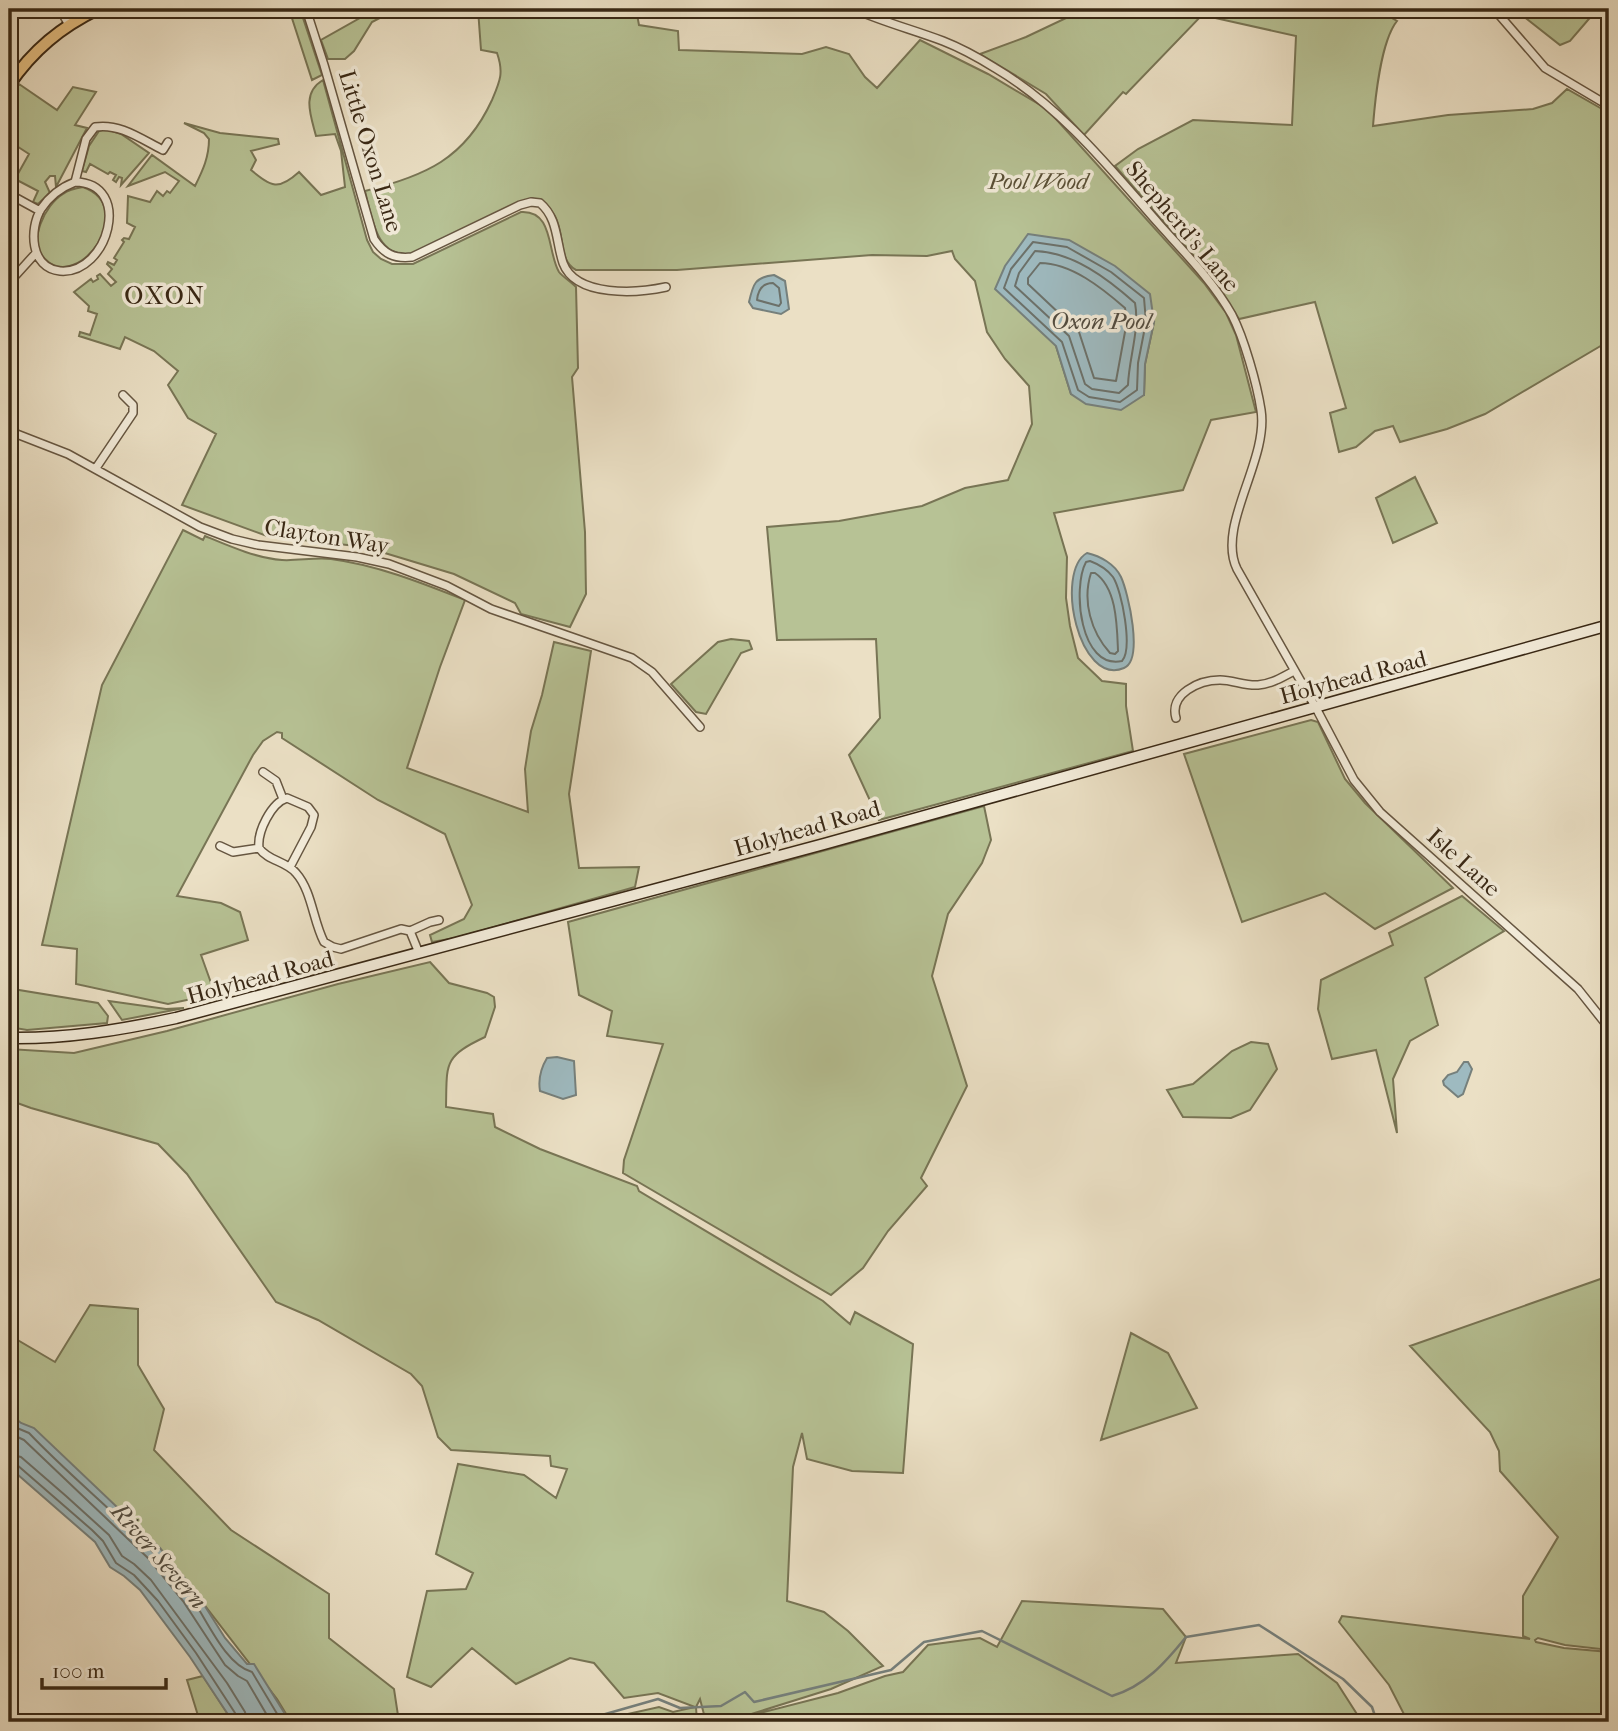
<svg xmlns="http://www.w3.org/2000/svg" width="1618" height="1731" font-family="'IM FELL French Canon',serif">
<rect width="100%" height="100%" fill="#ebe0c5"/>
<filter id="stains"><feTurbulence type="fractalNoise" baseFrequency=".00286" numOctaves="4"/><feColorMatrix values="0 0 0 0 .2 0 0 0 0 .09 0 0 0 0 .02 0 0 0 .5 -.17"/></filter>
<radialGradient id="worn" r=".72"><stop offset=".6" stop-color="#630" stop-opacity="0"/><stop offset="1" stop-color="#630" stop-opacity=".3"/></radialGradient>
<!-- green -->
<path fill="#b7c295" stroke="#787555" stroke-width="2" fill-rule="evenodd" d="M289 9H300L322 75 312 80Z
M376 9H397L372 22 354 51 345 59H328L321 40Z
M478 9H636L639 25 678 31 679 50 802 54 826 47 849 54 865 77 877 88 920 40 988 74 1047 109 1204 283 1226 313 1236 335 1256 412 1211 420 1183 490 1054 513 1067 557 1066 598 1070 626 1078 658 1102 681 1126 684V706L1133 751 879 820 849 755 880 718 876 639 777 640 767 527 839 521 922 506 965 488 1008 480 1032 424 1029 386 1005 359 987 332 975 281 955 259 952 251 927 256 872 255 677 270H576C551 257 575 213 532 198L414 253C377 261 372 219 365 191 425 176 465 159 492 100 500 81 504 73 497 53L481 50ZM1154 322 1145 364 1144 395 1071 394 1056 346Z
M1085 9H1376L1397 21C1381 41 1375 100 1373 126L1448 115 1533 109 1552 103 1567 89 1609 113V341L1485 414 1447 429 1400 442 1393 426 1375 431 1356 447 1339 452 1330 413 1346 408 1315 302 1239 319 1209 273 1115 166 1138 149 1193 120 1292 125 1296 36 1202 15 1126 94 1123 92 1084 135 1046 94 980 54 1026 37Z
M1520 9H1609L1594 13 1570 41 1560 45 1523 16Z
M323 80 367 240 373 252 381 259 392 264H413L521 212C554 210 547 252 559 272 563 277 571 282 576 287L578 368 572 377 585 532 586 594 570 627 521 614 515 603 454 574 365 547 267 536 182 505 216 434 188 418 168 385 178 371 154 351 125 337 120 349 79 336 80 332 90 335 97 314 88 311 89 306 74 292 91 279 93 282 98 279 97 276 100 274 111 286 116 282 108 274 112 269 107 264 108 262 114 265 117 260 114 258 124 242 122 240 124 238 129 239 135 227 127 223 128 196 150 202 157 191 163 196 167 191 170 193 179 181 165 172 128 186 152 155 195 186C203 170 209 157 209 139L204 133 184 123 220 133 278 139 279 144 251 151 256 160 251 170C272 187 278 191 299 172L321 195 345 187 341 151 335 134 316 136C311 116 301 93 323 80Z
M19 84 57 110 73 87 96 92 75 125 87 128 56 187 55 176H50L45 182 50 193 38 204 33 202 38 191 15 179 29 154 9 141V100Z
M106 129 121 134 149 153 121 185 122 178 119 177 116 182 113 180 116 175 110 172 108 174 90 164 86 172 82 171 89 146 99 131Z
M83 187C140 208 78 293 45 259 27 241 45 205 63 194 68 190 76 188 83 187Z
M1415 477 1437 523 1393 543 1376 498Z
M183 530 203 540 205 536C229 546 256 558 282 560 298 561 315 557 331 559 377 565 422 583 465 600L440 667 407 768 528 812 525 769 531 731 542 695 554 642 591 651 569 794 579 868 639 867 635 887 455 938 432 942 430 935 464 919 472 905 445 834 378 800 282 738V733L277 732 263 741 253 755 177 896 221 903 240 912 248 940 201 955 215 994 168 1004 76 984 77 949 42 945 102 685Z
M731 639 749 641 752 649 741 653 706 714 696 712 671 684 718 642Z
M1311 720 1318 722 1345 779 1365 803 1453 888 1375 929 1325 893 1242 922 1184 754Z
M984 806 991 840 982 863 948 914 932 976 967 1086 921 1178 927 1186 888 1231 863 1268 831 1295 623 1173 624 1160 663 1044 607 1036 612 1011 579 995 568 922Z
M1462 896 1504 931 1425 978 1438 1025 1410 1041 1393 1079 1397 1133 1376 1050 1332 1059 1318 1009 1321 980 1393 945 1389 933Z
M430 962 449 983 487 993 494 997 495 1007 485 1037C443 1057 447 1063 446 1107L493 1114 495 1127 540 1149 637 1186 639 1191 823 1301 850 1324 855 1312 913 1344 903 1473 852 1471 807 1459 802 1433 793 1467 787 1601 824 1612 848 1631 883 1666 831 1689 729 1721 838 1693 885 1676 903 1672 928 1645 980 1638 997 1647 1022 1601 1163 1609 1186 1637 1176 1663 1298 1654 1337 1683 1362 1722H706L700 1699 696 1707 697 1722H592L659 1707 673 1712 695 1707 658 1693 624 1698 594 1663 570 1658 516 1684 472 1648 431 1687 407 1677 427 1591 466 1589 473 1573 436 1554 458 1464 524 1475 556 1498 567 1469 551 1466 550 1456 451 1450 438 1437 422 1386 411 1374 318 1320 276 1302 187 1174 158 1144 31 1108 9 1100V1049L74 1053 167 1031 338 984Z
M9 986 13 989 98 1003 108 1016 107 1023 27 1030 9 1027Z
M109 1001 166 1009 184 1008 122 1020Z
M1251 1042 1268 1044 1277 1069 1250 1110 1231 1118 1183 1117 1167 1090 1193 1084 1232 1051Z
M1609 1276V1650L1565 1645 1538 1638 1535 1640 1536 1642 1564 1648 1609 1652V1722H1408L1389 1685 1339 1622 1342 1616 1530 1639 1523 1636V1596L1558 1537 1500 1471 1499 1451 1490 1432 1410 1346Z
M90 1305 138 1309V1365L164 1409 154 1450 231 1530 329 1594V1638L394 1689 399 1722H291L277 1699 172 1563 9 1418V1335L55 1362Z
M1131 1333 1168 1353 1197 1408 1101 1440Z
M203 1676 233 1722H200L187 1680Z"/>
<!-- water -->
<path fill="#9ebac0" stroke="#76807c" stroke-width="2" d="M1028 234 1069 240 1115 266 1150 294 1154 322 1145 364 1144 395 1121 410 1086 404 1071 394 1056 346 995 289 1005 266Z
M774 275 785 281 789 309 781 314 753 308 749 302C753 284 755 277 774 275Z
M1087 553C1100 556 1115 564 1121 577 1128 592 1144 660 1124 668 1079 687 1054 572 1087 553Z
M557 1057 574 1061 576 1095 563 1099 540 1091C538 1079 541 1068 547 1058Z
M1464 1062H1468L1472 1069 1463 1094 1458 1097 1444 1085 1443 1081 1448 1075 1457 1072Z
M9 1413 21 1423 34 1428 160 1548 196 1592 225 1638 247 1664H254L290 1722H233L190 1657 140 1590 124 1576 110 1567 95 1542 9 1467Z"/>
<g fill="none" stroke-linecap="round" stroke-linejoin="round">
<!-- shore -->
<path stroke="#6c716a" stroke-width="2" d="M1033 242 1067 247 1111 272 1144 298 1146 322 1138 363 1137 390 1120 402 1089 397 1078 390 1062 342 1004 288 1011 269Z
M1035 251C1073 252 1108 279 1135 303 1140 330 1129 357 1128 385L1119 393 1092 389 1085 384 1069 336 1015 286 1019 273Z
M1040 263C1071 263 1102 288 1125 308L1127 321 1116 381 1094 378 1079 332 1028 284V278Z
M773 283 779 288 781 303 779 306 757 300C758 290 762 283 773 283Z
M1090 561C1098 564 1107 569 1113 577 1122 591 1133 649 1122 661 1080 670 1072 588 1086 562Z
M1091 573H1095C1117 588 1117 626 1118 651L1115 654 1110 653C1091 632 1082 601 1091 573Z
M9 1421 17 1428 29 1433C81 1488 143 1533 189 1594 206 1617 224 1664 252 1672L282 1722
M9 1433 24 1440 149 1559 183 1601 225 1665 238 1676 247 1681 271 1722
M9 1454 21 1457 66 1496 109 1535 122 1556 134 1564 151 1580 227 1683 245 1712 247 1722
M9 1462 16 1464 92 1530 103 1541 116 1563 134 1575 158 1601 196 1653 237 1716 238 1722"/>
<!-- stream -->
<path stroke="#76807c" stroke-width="2.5" d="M583 1722 602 1715 658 1699 680 1708 721 1706 745 1692 754 1702 891 1670 924 1642 982 1631 1112 1696C1145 1686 1165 1663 1186 1637L1259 1625 1343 1679 1372 1707 1377 1722"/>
<defs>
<path id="minor" d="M60 9 69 25
M306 9 324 65 374 239C384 254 394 259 412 257L520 205 531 202 540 203C558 218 556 242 563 263 576 298 638 293 666 287
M678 9 688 12 712 11
M854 9C883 22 914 30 943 41 961 48 979 58 995 68 1061 107 1109 167 1159 224 1184 252 1213 281 1232 315 1244 338 1257 384 1261 410 1269 460 1216 526 1237 569L1316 708 1354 780 1380 812 1578 989 1609 1028
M1494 9 1545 68 1609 106
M75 182C134 183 108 275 60 271 30 268 29 229 41 209 49 197 62 187 75 182Z
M75 182 86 139 95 127C120 123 141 139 163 150L168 142
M9 194 40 211
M9 279 16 275 36 253
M9 431 68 454 200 527 232 539 258 545 357 557 389 564 447 586 491 609 632 658 652 672 700 727
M96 468 133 413V405L123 395
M1176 718C1169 694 1199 680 1220 680 1233 680 1245 686 1258 685 1271 684 1283 677 1294 671
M263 772 276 781 283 799
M220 846 233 852 259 848
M290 867 311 827 314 815 308 807 287 798C271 803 257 832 259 848 268 861 286 861 296 873 312 891 313 921 324 942L333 947 341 949 401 929 410 931
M419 953 410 931 430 922 439 920"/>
<path id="secondary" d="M9 1038C66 1039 120 1030 176 1018L824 844 1609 625"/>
<path id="primary" d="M9 85C33 50 61 27 98 9"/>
</defs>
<!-- minor casing -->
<use href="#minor" stroke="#665641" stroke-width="10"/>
<!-- secondary casing -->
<use href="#secondary" stroke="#392815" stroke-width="13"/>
<!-- primary casing -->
<use href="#primary" stroke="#392815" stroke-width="14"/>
<!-- minor -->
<use href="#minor" stroke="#f2ebd9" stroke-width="7"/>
<!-- secondary -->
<use href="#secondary" stroke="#f2ebd9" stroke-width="10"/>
<!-- primary -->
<use href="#primary" stroke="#e6c082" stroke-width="10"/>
</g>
<g text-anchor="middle" stroke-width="7" stroke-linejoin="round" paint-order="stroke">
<!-- street labels -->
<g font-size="23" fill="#392815" stroke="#f2ebd9">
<text transform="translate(371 151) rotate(73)" y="8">Little Oxon Lane</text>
<text transform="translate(1183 226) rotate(50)" y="8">Shepherd's Lane</text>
<text transform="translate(327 536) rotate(9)" y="8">Clayton Way</text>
<text transform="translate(1353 677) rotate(-15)" y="8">Holyhead Road</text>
<text transform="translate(807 828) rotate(-16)" y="8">Holyhead Road</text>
<text transform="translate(1464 862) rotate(42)" y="8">Isle Lane</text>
<text transform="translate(260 977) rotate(-15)" y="8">Holyhead Road</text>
</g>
<!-- park labels -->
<g font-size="23" font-style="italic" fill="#584e35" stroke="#f2ebd9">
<text x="1038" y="189">Pool Wood</text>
</g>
<!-- neighbourhood labels -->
<g font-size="24" letter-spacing="2" fill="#392815" stroke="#f2ebd9">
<text x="165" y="304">OXON</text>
</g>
<!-- water labels -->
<g font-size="24" font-style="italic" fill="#524c40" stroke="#f2ebd9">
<text x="1101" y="329">Oxon Pool</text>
<text transform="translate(159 1556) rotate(49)" y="8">River Severn</text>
</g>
</g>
<!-- margin -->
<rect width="1618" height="1731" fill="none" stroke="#ebe0c5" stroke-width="35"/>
<rect x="10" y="10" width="1597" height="1710" fill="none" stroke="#392815" stroke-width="3.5"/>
<rect x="18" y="18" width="1583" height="1696" fill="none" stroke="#392815" stroke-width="2"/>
<!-- scale -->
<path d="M42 1678v10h124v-10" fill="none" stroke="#392815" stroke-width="3.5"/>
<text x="52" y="1678" font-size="21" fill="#392815" stroke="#f2ebd9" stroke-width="5" paint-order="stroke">100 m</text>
<rect width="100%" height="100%" filter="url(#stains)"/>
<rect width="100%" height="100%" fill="url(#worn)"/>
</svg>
